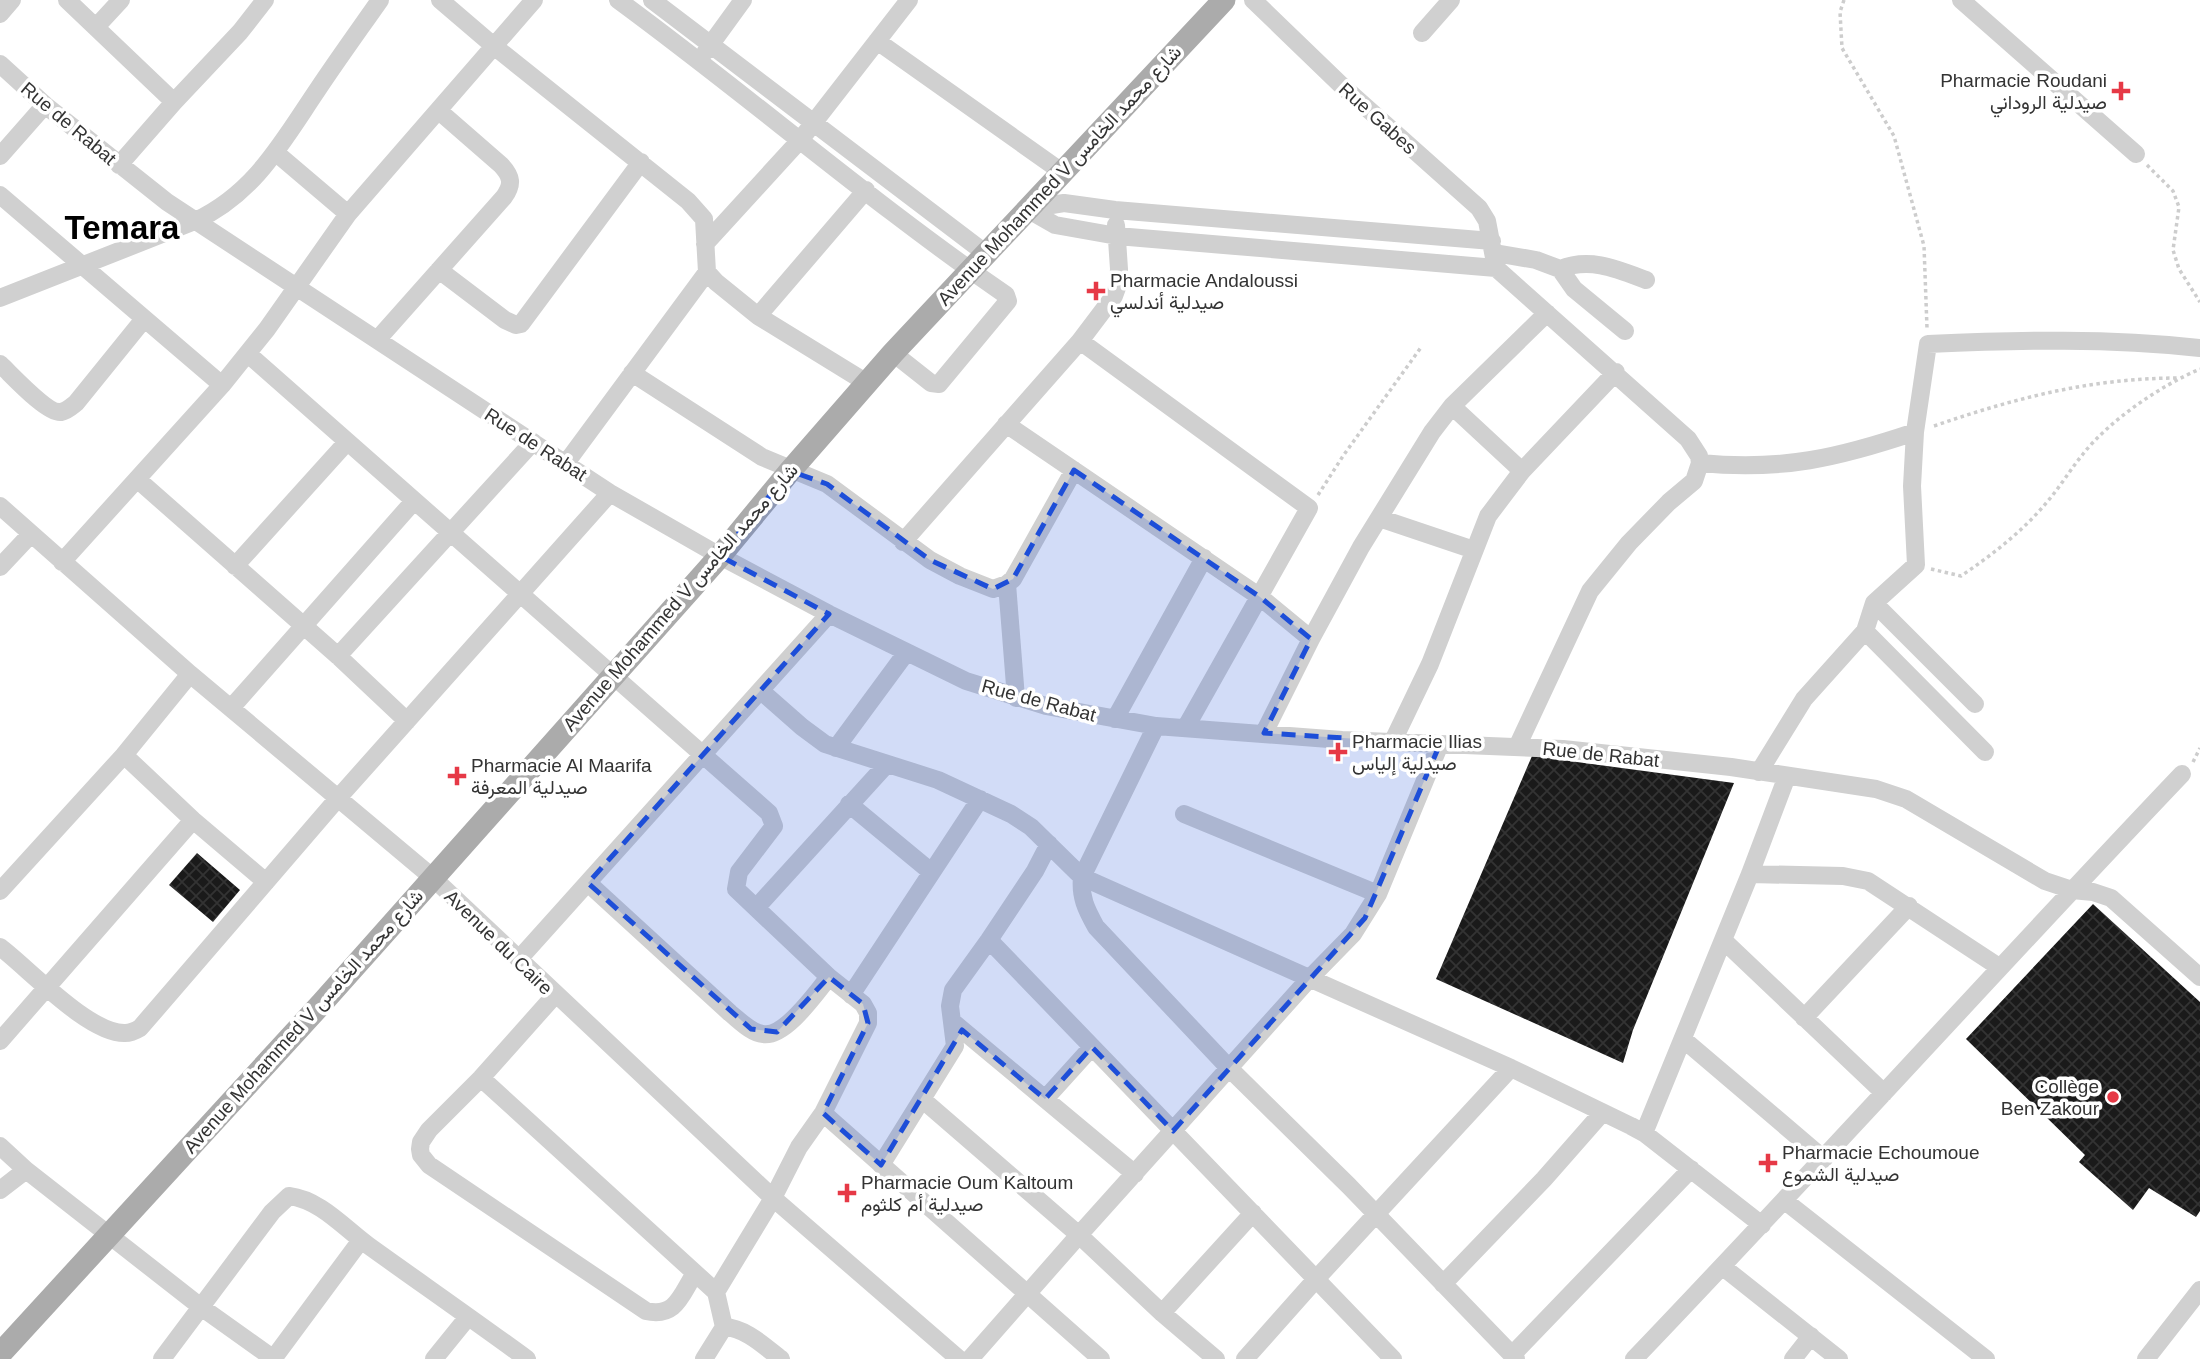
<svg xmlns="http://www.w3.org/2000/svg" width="2200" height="1359" font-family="Arial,Vazirmatn,sans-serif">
<defs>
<pattern id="building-cross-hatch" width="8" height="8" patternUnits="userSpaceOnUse" patternTransform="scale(1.75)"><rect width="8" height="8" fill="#1a1a1a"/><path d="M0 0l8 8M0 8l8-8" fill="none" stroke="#333"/></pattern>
</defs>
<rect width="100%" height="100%" fill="#fff"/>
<!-- building -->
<path fill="url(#building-cross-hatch)" d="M1532 756 1734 783 1633 1030 1623 1063 1436 979Z
M197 853 240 890 213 922 169 885Z
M2093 904 2200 1002V1211L2196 1217 2149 1188 2133 1210 2079 1162 2085 1155 1966 1039Z"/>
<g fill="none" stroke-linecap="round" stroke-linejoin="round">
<!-- path -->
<path stroke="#cdcdcd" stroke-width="3.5" stroke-dasharray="3.5 3.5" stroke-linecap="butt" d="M1844 0 1840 12 1842 48 1894 136 1924 246 1927 328
M2147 165 2173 191 2179 207 2173 250 2179 269 2200 302
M1934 426C2015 398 2092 378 2179 378
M1318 495 1343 456 1422 346
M1931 569 1961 576C1992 555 2023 531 2047 502 2060 487 2070 470 2083 454 2110 420 2160 386 2200 369
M2193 762 2200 748"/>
<!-- minor -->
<path stroke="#d0d0d0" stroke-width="18" d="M67 0 174 102
M440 0 495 47 688 201 704 219 707 272 716 282 758 316 867 383
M618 0C749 96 872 203 1006 295L1008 301 939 384 931 383 893 353
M652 0 985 253
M1253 0 1340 84 1479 208 1487 221 1496 268 1688 439 1699 456 1700 463 1694 481 1669 502 1629 543 1590 591 1517 747
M1961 0 2136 154
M0 14 12 0
M96 27 121 0
M1422 33 1451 0
M877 41 1062 172
M706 51 743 0
M0 64 45 105 167 202 610 493 720 556 829 614 966 681 1046 706 1156 726 1342 740 1563 749 1731 767 1876 789 1906 799 2045 881 2072 890 2093 892 2111 898 2200 977
M275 152 348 214
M0 156 45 105
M119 165 174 102 240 32 265 0
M0 195 222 385
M1027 209 1055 225 1117 236 1496 268
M1027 209 1064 203 1115 210 1492 241
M705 244 801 139 909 0
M1495 253 1536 260 1560 269 1574 289 1625 331
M1560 269C1590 257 1617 269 1646 280
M439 270 505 320 516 325 521 324 641 162
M0 298 195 221C255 193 282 142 318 89 338 59 359 30 380 0
M758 316 866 190
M377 340 504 197C513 184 512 177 501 165L439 111
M1080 341 1309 508 1186 727
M248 354 769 813 774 826 739 872 736 889 829 977 863 1004 868 1013V1023L823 1113 799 1147 773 1198 716 1292
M0 364C11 374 47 414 61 412 67 411 71 407 76 403L144 319
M632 373 762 457 827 484 930 560 960 576 993 589 1007 584 1013 579 1074 470
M1452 406 1522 471
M1006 424 1260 597 1311 639
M566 463 707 272
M1700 463C1782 471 1838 458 1915 432
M137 479 338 656 407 721
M0 506 190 674 432 877 773 1198 959 1359
M1379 518 1474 550
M903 542 1080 341 1114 296 1118 285 1119 269 1116 225
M62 562 222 385 267 329 348 214 534 0
M235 566 347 442
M0 567 31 534
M1007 584 1016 698
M1874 603 1975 704
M1865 631 1985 752
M338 656 533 442
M190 674 124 755 193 820 266 882
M761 691 802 727 825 744 938 780 1011 814 1031 827 1082 877C1080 897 1086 909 1096 927L1229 1068 1349 1186 1516 1359
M231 708 414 501
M1115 719 1204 558
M1156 726 1082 877 1511 1068 1631 1126 1644 1133 1762 1225
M1264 733 1311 639 1361 547 1432 432 1452 406 1547 313
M1393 741 1430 664 1488 516 1522 471 1616 372
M836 748 906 653
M1759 772 1804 699 1865 631 1874 603 1916 565 1912 486 1915 432 1928 344C2019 340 2109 338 2200 348
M849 804 930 871
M1184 814 1378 894
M1750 874 1843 876 1868 881 1999 967
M588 883 730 1013C739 1020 751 1033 763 1034 785 1038 816 993 829 977
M0 891 124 755
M756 908 887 764
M989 940 1393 1359
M1723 940 1884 1093
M0 947C29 969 89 1034 125 1033 131 1033 135 1031 140 1028L339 797 610 493
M519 959 829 614
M555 995 481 1078 429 1130 421 1142 420 1149 421 1155 429 1165 646 1311C676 1318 681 1295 695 1273
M851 995 980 799
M1804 1018 1909 906
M954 1023 1135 1174
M1683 1039 1824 1159
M0 1041 193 820
M481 1078 716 1292 724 1327C746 1328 764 1346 781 1359
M1045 1099 1092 1047
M923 1100 1079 1235 1162 1313 1216 1359
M823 1113 1101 1359
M1644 1133 1750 874 1787 776
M0 1146 26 1170 0 1190
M881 1165 955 1046 950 1006 953 990 989 940 1035 871 1049 844
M26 1170 201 1307 274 1359
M1785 1201 1986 1359
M1723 1267 1839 1359
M1443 1284 1544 1179 1602 1113
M1162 1313 1253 1213
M1512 1355 1691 1169
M162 1359 272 1212 289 1196C321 1200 344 1228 369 1246 422 1284 475 1321 527 1359
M273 1359 361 1240
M434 1359 468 1317
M704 1359 724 1327
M970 1359 1079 1235 1309 979 1353 934 1378 894 1440 744
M1245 1359 1317 1278 1511 1068
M1634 1359C1819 1166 1998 967 2182 774
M1793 1359 1811 1336
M2146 1359 2200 1290"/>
<!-- major -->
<path stroke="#ababab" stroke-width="23" d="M0 1354 322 1003 720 556 790 471 893 353 1224 0"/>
</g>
<!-- marked area -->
<path fill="#1d4ed8" fill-opacity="0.2" stroke="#1d4ed8" stroke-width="5" stroke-dasharray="14 9" stroke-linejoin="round" d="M1074 470 1260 597 1311 639 1264 733 1440 744 1365 918 1173 1131 1092 1047 1045 1099 962 1030 881 1165 823 1113 868 1023 863 1004 829 977 777 1032 751 1029 588 883 829 614 720 556 790 471 827 484 930 560 993 589 1013 579Z"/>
<!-- markers -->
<g fill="#e63946" stroke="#fff" stroke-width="2.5">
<path d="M2117.5 80.5h7v7h7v7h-7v7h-7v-7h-7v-7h7z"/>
<path d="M1092.5 280.5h7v7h7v7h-7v7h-7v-7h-7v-7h7z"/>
<path d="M1334.5 741.5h7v7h7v7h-7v7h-7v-7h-7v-7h7z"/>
<path d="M453.5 765.5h7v7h7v7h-7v7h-7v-7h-7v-7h7z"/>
<circle cx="2113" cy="1097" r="7"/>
<path d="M1764.5 1152.5h7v7h7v7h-7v7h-7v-7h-7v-7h7z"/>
<path d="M843.5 1182.5h7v7h7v7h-7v7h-7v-7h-7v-7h7z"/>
</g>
<g text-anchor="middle" stroke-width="7" stroke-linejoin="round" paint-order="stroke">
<!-- poi labels -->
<g font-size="19" fill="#333" stroke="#fff" text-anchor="start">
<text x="2107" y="87" text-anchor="end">Pharmacie Roudani<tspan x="2107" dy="22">صيدلية الروداني</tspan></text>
<text x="1110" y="287">Pharmacie Andaloussi<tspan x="1110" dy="22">صيدلية أندلسي</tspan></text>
<text x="1352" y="748">Pharmacie Ilias<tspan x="1352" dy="22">صيدلية إلياس</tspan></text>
<text x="471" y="772">Pharmacie Al Maarifa<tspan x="471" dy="22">صيدلية المعرفة</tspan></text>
<text x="2099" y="1093" text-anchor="end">Collège<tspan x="2099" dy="22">Ben Zakour</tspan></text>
<text x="1782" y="1159">Pharmacie Echoumoue<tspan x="1782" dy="22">صيدلية الشموع</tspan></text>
<text x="861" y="1189">Pharmacie Oum Kaltoum<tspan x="861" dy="22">صيدلية أم كلثوم</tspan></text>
</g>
<!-- street labels -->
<g font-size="19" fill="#333" stroke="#fff">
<text transform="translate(1378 118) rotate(42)" y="7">Rue Gabes</text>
<text transform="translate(69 123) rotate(40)" y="7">Rue de Rabat</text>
<text transform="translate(1059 175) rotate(-47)" y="7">Avenue Mohammed V شارع محمد الخامس</text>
<text transform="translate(536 444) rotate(33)" y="7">Rue de Rabat</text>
<text transform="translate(680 597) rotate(-49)" y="7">Avenue Mohammed V شارع محمد الخامس</text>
<text transform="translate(1039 700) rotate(15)" y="7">Rue de Rabat</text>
<text transform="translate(1601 754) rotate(6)" y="7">Rue de Rabat</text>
<text transform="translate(499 942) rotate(44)" y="7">Avenue du Caire</text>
<text transform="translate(303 1021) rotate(-48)" y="7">Avenue Mohammed V شارع محمد الخامس</text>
</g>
<!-- town labels -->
<g font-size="33" font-weight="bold" fill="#000" stroke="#fff">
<text x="122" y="239">Temara</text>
</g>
</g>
</svg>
